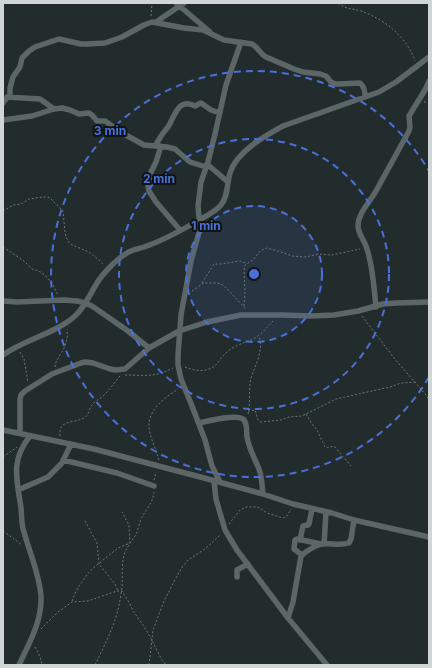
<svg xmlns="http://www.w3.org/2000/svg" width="432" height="668" font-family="Inter,sans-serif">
<rect width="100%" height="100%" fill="#232c2d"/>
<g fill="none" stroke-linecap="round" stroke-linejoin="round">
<!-- path -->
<path stroke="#6f7677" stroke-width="1" stroke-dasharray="2 2" stroke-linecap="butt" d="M338 3C347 10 351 8 361 11 384 19 407 37 415 61
M151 16 152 3
M424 102H429
M3 211 13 205 21 204 29 199 43 197H48L51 199 63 211 65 232 66 237 68 241 70 244 89 252 100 261 104 265
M3 247 24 261 32 269 39 271 46 276 53 285 58 295
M202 283 214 264H222L239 261 247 263
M192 291 204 283H217L223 285 228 290 246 309
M244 306 245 292 244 271 245 265 253 260 260 251 267 248 281 252 292 256 306 257 318 254 332 255 360 249
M362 316 394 358 426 395 429 400
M20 352 24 359 28 382
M55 367C55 362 58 359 60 355 66 346 68 339 67 329
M185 367C193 370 201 372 209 369 217 367 219 359 225 354 233 345 245 343 255 338 262 334 267 327 273 321
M125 375C145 375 154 378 173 368
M248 411 255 410C257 414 256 420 261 422L281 420 289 417 302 416 336 399 390 387 401 383 416 382
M248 414C251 403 248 391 251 379 251 376 253 373 254 370 258 360 263 347 259 336
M306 414 312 424 317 430 325 447C329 449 331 445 335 447L351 466
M60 436C58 419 73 424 84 418 89 415 89 409 92 405 95 401 100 399 104 395 110 389 115 382 120 376
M3 457 17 447
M159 460C156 449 150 438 149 427 148 409 165 398 178 389
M154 480 156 472
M85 521 97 543 99 564 115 584 118 591
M229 524 240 510 246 507H258L267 513 283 518 287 516 291 509
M3 531 22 545
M72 601 76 591 86 576 92 569 118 548 130 543 129 525 122 512
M41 629 58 612 72 602 88 601 117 591H122L130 604 133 611 141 622 148 633 162 660 166 665
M35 647 40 656 42 665
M95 665C107 640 117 622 121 594 124 579 120 566 125 552 128 545 132 541 135 536 138 531 139 524 141 519 146 509 153 503 154 492
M149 665 153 630 164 601 177 576 183 566 188 560 205 549 221 534"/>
<!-- street -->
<path stroke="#5c6667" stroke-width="5.5" d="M176 3 210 32
M156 22 184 3
M7 97 40 99 54 109
M3 103 5 100 10 94V88L13 77 20 67 22 58 29 51 35 47 59 39 81 44H88L105 43 122 37 144 25 152 22 184 28 203 30 224 40 252 44 256 47 263 55 266 57 294 69 303 72 320 74 326 76 331 82 335 84H338L360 83C364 86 365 91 365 97
M3 120 32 116 54 109 62 108 70 110 79 114 89 113 92 115 97 121H105L124 134 144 145 167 147 175 149 190 162 206 167
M156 145C159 138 163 133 168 127 175 116 178 97 195 106L201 103 211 110 220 113
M161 146 156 162 151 172 148 186 149 191 156 202 180 230
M207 164 228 182
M3 301 17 302 64 300 77 301 85 303 92 306 128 331 149 348
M376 307C374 288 373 267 367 249 365 241 358 234 358 226 358 213 370 202 376 191 387 171 398 151 409 131L410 127 409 116 412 111 425 90 429 81
M3 355C25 339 55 334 75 316 85 307 90 294 97 283 103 273 117 259 127 253 133 249 140 249 147 246 166 239 184 229 201 219 208 215 216 211 221 205 228 197 227 183 230 173 236 152 265 136 283 126L379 92 396 82 429 57
M199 423C209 421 235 414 243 419 248 423 246 432 247 437 249 449 255 459 259 469 262 477 262 486 263 494
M3 430 94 449 204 478 263 494 293 504 332 513 354 520 429 537
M20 433V399L21 395 25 391 52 374 81 363 85 362 93 363 110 369 116 370 125 369 149 348 179 331 207 322 241 315H282L311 316 334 315 358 311 383 304 396 303 429 302
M63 460 117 473 154 486
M214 481 216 499 225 530 237 550 288 618 327 665
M220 482 212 466 205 440 192 406 181 379 178 365V355L181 315 191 261 200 229 198 206 201 182 208 162 215 134 226 85 241 42
M18 490 48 477 62 463 71 444
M300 540 303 526 308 525 309 524 312 509
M324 544 326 512
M302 555 294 549 295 540 297 539 321 544
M237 577V570L248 564
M288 618 293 602 301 556C305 552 317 544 323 544 332 543 340 546 349 543L351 539 354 520
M19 665C29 643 42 622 41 596 39 573 30 554 24 532 21 524 22 516 21 508 17 479 10 461 30 436"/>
</g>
<!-- distance rings -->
<circle cx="254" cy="274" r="68" fill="#4a70d8" fill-opacity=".12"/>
<g fill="none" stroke="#4a70d8" stroke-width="2" stroke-dasharray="7 5">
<circle cx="254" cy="274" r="68"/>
<circle cx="254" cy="274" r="135"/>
<path d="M429 377A203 203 0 1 1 429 171"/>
</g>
<circle cx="254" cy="274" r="6" fill="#4a70d8" stroke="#101414" stroke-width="2"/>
<g font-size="12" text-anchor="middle" font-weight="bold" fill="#4a70d8" stroke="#101414" stroke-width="4" stroke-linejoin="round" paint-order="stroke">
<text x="110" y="135">3 min</text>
<text x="159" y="183">2 min</text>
<text x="206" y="230">1 min</text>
</g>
<!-- border -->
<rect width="432" height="668" fill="none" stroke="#d0d5d6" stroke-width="8"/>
</svg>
